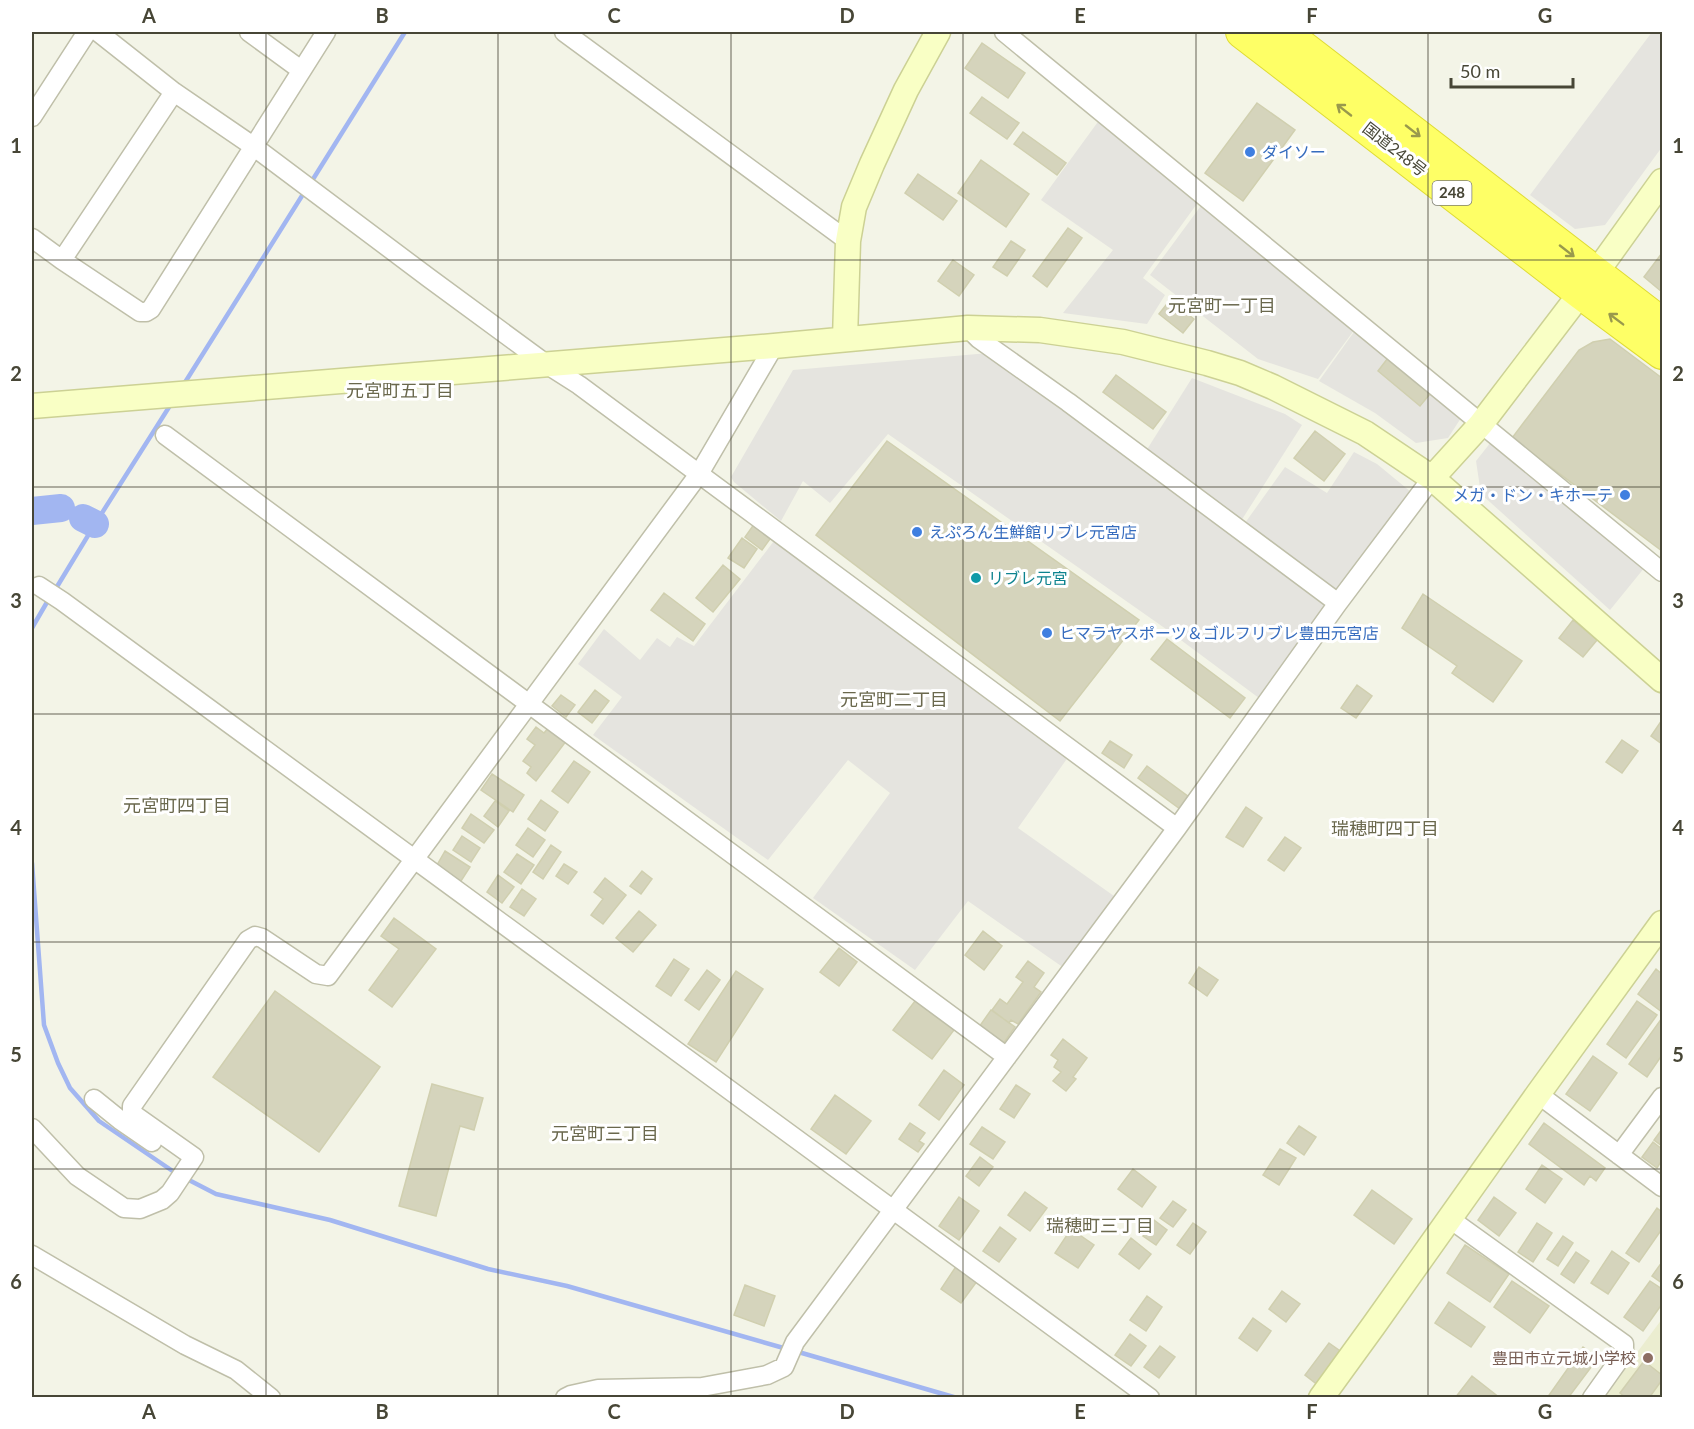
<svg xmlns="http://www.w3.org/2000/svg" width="1694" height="1429" font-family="Lato,'Noto Sans JP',sans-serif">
<rect width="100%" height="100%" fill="#f3f4e7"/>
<!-- education -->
<path fill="#ebedd0" d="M1662 1319V1397H1604Z"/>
<!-- parking -->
<path fill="#e5e4df" d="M1652 32H1662V147L1605 225 1575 229 1530 195Z
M1100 119 1199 201 1143 278 1165 295 1147 324 1063 313 1113 250 1041 200Z
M1203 203 1355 329 1318 379 1258 359 1150 275Z
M1356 329 1461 418 1448 438 1416 443 1375 413 1319 381Z
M989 353 1335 606 1267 704 1166 629 888 434 830 503 803 481 781 521 734 482 731 477 793 370Z
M1192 378 1285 414 1302 425 1241 521 1146 451Z
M1491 442 1645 567 1610 610 1481 494 1476 461Z
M1354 452 1377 464 1411 492 1337 595 1245 523 1285 467 1327 493Z
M777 537 1071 753 1018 828 1114 896 1064 968 968 901 915 970 813 898 890 793 848 760 768 860 593 735 622 697 578 664 604 629 640 660 657 638 670 647 677 637 694 646Z"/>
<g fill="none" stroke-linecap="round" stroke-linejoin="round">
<!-- stream -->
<path stroke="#a2b6f1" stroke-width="4.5" d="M310 184 405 32
M184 384 305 191
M55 590 95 524 171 404
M32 628 50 597
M32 863 44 1025 58 1063 70 1088 99 1121 177 1174
M185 1178 216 1194 330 1220 488 1269 567 1286 787 1349
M795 1351 957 1398"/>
<!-- river -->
<path stroke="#a2b6f1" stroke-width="28" d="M32 511 61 508
M83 518 95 524"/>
</g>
<!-- building -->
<path fill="#d5d4bc" stroke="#d0cfaf" stroke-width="1.5" d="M982 43 1025 73 1008 98 965 68Z
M982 97 1019 123 1007 139 970 113Z
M1257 103 1295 130 1243 201 1205 173Z
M1023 132 1066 163 1057 175 1014 144Z
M981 160 1029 194 1006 227 958 193Z
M918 174 957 201 943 220 905 193Z
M1068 228 1082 238 1047 287 1033 276Z
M1011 241 1025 250 1007 276 993 267Z
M1662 253V292L1644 277Z
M953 260 974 275 959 296 938 281Z
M1170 300 1194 319 1183 333 1159 314Z
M1610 339 1662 378V551L1512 438 1579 350 1593 342Z
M1391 354 1434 389 1420 406 1378 371Z
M1116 375 1166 412 1153 429 1103 392Z
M1315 431 1345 454 1324 481 1294 458Z
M887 441 1139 620 1060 721 816 535Z
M757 520 775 532 762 550 745 537Z
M742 538 757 549 744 568 728 558Z
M723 565 740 579 713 612 696 598Z
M664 593 705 624 693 641 651 610Z
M1423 594 1522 661 1493 702 1452 673 1457 666 1402 628Z
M1573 620 1597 640 1583 657 1559 638Z
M1167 639 1245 698 1230 718 1151 659Z
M1357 685 1372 696 1356 718 1341 708Z
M595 690 609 701 592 723 578 712Z
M561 695 575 705 566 717 552 706Z
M1662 720V744L1651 736Z
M536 727 544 733 549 727 567 740 536 781 527 773 531 767 523 761 535 745 527 739Z
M1622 740 1638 751 1622 773 1606 762Z
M1110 741 1132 755 1124 768 1102 753Z
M574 761 590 772 568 803 552 791Z
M1147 766 1189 797 1180 809 1138 778Z
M492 774 524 795 513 812 481 790Z
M541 800 558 812 545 831 528 819Z
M495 801 509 811 498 827 484 816Z
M1246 807 1262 818 1243 847 1226 837Z
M471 814 494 830 484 843 462 828Z
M528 828 545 840 533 857 516 845Z
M462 836 480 848 471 862 453 850Z
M1285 837 1301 848 1284 871 1268 860Z
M551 845 561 852 543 879 533 872Z
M445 851 470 867 461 881 437 865Z
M517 854 534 865 521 884 504 872Z
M564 864 577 872 568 884 556 876Z
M642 871 652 879 641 894 630 886Z
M498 875 514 887 502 903 487 892Z
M605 878 626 895 603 924 591 915 603 899 594 892Z
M522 889 536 899 524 916 510 907Z
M639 911 656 925 633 952 616 938Z
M394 918 436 949 392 1007 369 990 399 949 381 936Z
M983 931 1002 946 984 970 965 955Z
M839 948 857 962 839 986 820 972Z
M674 959 689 969 671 996 656 986Z
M1028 961 1044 973 1034 987 1041 992 1018 1024 1011 1020 1009 1023 992 1010 1000 999 1007 1004 1023 982 1016 977Z
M1199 967 1218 980 1207 996 1189 983Z
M1656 969 1662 974V1012L1638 994Z
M707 970 720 980 699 1010 685 1000Z
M736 971 763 989 716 1062 688 1044Z
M275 991 380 1067 319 1152 213 1077Z
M915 1001 954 1030 932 1059 893 1030Z
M1637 1001 1657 1015 1626 1058 1607 1044Z
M991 1010 1015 1027 1003 1044 979 1027Z
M1662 1018V1055L1647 1077 1629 1064Z
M1063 1039 1087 1058 1073 1077 1076 1079 1066 1091 1053 1081 1061 1072 1054 1067 1058 1060 1051 1055Z
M1593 1056 1617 1073 1590 1111 1566 1094Z
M944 1070 964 1085 939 1120 919 1105Z
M432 1084 483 1098 474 1130 460 1126 436 1216 399 1206Z
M1016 1085 1030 1094 1014 1118 1000 1109Z
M835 1095 871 1121 846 1154 811 1129Z
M910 1123 925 1133 919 1141 924 1144 918 1152 899 1139Z
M1544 1123 1605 1168 1596 1181 1590 1176 1584 1185 1529 1144Z
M1299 1126 1316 1137 1304 1155 1287 1143Z
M982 1127 1005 1142 993 1159 970 1144Z
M1662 1129V1146L1654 1140Z
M1653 1142 1662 1149V1160L1657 1168 1642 1157Z
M1280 1149 1296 1158 1279 1185 1263 1175Z
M980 1157 993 1167 979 1186 966 1176Z
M1542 1165 1562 1179 1545 1203 1526 1189Z
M1133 1169 1156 1187 1142 1207 1118 1189Z
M1372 1190 1412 1219 1394 1244 1354 1215Z
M1025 1192 1047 1208 1030 1231 1008 1215Z
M959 1197 979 1211 959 1240 939 1226Z
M1494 1197 1516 1213 1499 1236 1478 1220Z
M1173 1201 1186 1210 1173 1227 1160 1218Z
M1657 1208 1662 1212V1229L1639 1262 1626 1253Z
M1154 1220 1167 1230 1156 1245 1143 1236Z
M1193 1223 1206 1232 1190 1254 1177 1245Z
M1537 1223 1552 1233 1533 1262 1518 1252Z
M1000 1227 1016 1239 999 1262 983 1251Z
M1071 1229 1094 1245 1078 1268 1055 1253Z
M1563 1236 1573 1243 1558 1266 1547 1259Z
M1131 1238 1151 1254 1139 1269 1119 1254Z
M1465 1245 1509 1274 1490 1302 1447 1273Z
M1612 1251 1629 1263 1608 1294 1591 1283Z
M1576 1252 1589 1261 1574 1283 1561 1274Z
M1662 1262V1283L1652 1276Z
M957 1265 978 1280 961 1303 941 1289Z
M1512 1281 1549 1306 1530 1333 1494 1307Z
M1650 1281 1662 1289V1304L1643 1331 1624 1317Z
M745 1285 775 1296 764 1326 734 1315Z
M1282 1291 1300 1304 1286 1322 1269 1309Z
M1147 1296 1162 1307 1146 1331 1130 1320Z
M1449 1302 1485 1327 1471 1347 1435 1323Z
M1253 1318 1271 1331 1257 1351 1239 1338Z
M1130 1334 1146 1346 1131 1366 1115 1355Z
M1329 1343 1343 1353 1319 1386 1305 1375Z
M1160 1346 1175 1357 1159 1378 1144 1367Z
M1583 1347 1598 1358 1568 1398H1547Z
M1644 1361 1662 1375V1380L1649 1398H1626L1620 1393Z
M1472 1376 1500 1398H1455Z"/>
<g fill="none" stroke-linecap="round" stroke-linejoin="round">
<defs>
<path id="street" d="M98 32 174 92 253 146 429 278 546 364 579 385 1177 828
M249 32 301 70
M564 32 848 241
M1004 32 1662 572
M32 117 87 32
M32 238 62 260 140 312H146L151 309 326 32
M62 260 174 92
M968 328 979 339 1068 402 1338 603
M165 435 1007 1057
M39 586 62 601 1150 1398
M1538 1094 1662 1187
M94 1099 120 1120 152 1142
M32 1128 77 1176 124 1208 140 1209 162 1200 170 1193 194 1157 136 1116 132 1112V1106L248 940 255 936 262 938 316 974 328 976 699 474 774 346
M1619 1155 1662 1097
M1450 1219 1624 1344V1353L1592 1398
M32 1255 185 1345 236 1370 271 1398
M565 1398 571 1395 598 1389 702 1387 767 1375 784 1367 795 1342 1177 828 1338 603 1432 478"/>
<path id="secondary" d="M845 339 848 241 854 207 872 164 906 90 938 32
M32 406 774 346 968 328 1040 330 1123 342 1207 363 1240 373 1273 387 1365 433 1432 478 1662 680
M1432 478 1481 424 1596 273 1662 181
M1321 1398 1374 1325 1538 1094 1662 923"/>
<path id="highway" d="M1242 32 1581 293 1662 353
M1283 32 1662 324"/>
</defs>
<!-- street casing -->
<use href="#street" stroke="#bfbfa9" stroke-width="21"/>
<!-- secondary casing -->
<use href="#secondary" stroke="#ccd194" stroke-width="27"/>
<!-- highway casing -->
<use href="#highway" stroke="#dfdb35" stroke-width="34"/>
<!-- street -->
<use href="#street" stroke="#fff" stroke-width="18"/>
<!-- secondary -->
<use href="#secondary" stroke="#f9ffc5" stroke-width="24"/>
<!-- highway -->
<use href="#highway" stroke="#feff66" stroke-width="32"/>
</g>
<!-- one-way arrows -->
<defs><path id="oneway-shaft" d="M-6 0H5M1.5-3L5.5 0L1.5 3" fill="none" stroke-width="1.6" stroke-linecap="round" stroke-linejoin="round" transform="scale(1.5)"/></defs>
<g stroke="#99994c">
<use href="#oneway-shaft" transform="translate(1344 110) rotate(-142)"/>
<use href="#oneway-shaft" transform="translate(1413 131) rotate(38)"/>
<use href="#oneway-shaft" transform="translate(1567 251) rotate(38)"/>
<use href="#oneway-shaft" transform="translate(1616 319) rotate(-143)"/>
</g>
<!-- grid -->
<path fill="none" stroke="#474636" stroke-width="1.5" stroke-opacity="0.55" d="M266 32V1398M498 32V1398M731 32V1398M963 32V1398M1196 32V1398M1428 32V1398M32 260H1662M32 487H1662M32 714H1662M32 942H1662M32 1169H1662"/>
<!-- markers -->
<g fill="#3f7fe0" stroke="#fff" stroke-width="2">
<circle cx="1250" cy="152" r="6"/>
<circle cx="1625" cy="495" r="6"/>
<circle cx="917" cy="532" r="6"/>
<circle cx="1047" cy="633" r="6"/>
</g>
<circle fill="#0f9aa8" stroke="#fff" stroke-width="2" cx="976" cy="578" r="6"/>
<circle fill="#8d6e63" stroke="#fff" stroke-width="2" cx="1648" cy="1358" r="6"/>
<g text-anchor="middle" stroke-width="6" stroke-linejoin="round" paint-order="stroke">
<!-- shield labels -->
<rect fill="#fff" stroke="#7e7e72" stroke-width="1.5" x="1432.5" y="181" width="39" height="24" rx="4.5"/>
<g font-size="15" font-weight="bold" fill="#474636">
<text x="1452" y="198">248</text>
</g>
<!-- street labels -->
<g font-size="16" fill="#474636" stroke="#fff">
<text transform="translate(1395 149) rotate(38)" y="6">国道248号</text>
</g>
<!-- shop labels -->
<g font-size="16" fill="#366cbe" stroke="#fff" text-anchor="start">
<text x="1262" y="158">ダイソー</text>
<text x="1613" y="501" text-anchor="end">メガ・ドン・キホーテ</text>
<text x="929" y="538">えぷろん生鮮館リブレ元宮店</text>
<text x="1059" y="639">ヒマラヤスポーツ＆ゴルフリブレ豊田元宮店</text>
</g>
<!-- culture labels -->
<g font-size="16" fill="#0d838f" stroke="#fff" text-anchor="start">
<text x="988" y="584">リブレ元宮</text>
</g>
<!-- education labels -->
<g font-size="16" fill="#785e54" stroke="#fff" text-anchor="end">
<text x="1636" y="1364">豊田市立元城小学校</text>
</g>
<!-- neighbourhood labels -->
<g font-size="18" fill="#6a684d" stroke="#fff">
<text x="1222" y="312">元宮町一丁目</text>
<text x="400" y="397">元宮町五丁目</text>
<text x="894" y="706">元宮町二丁目</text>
<text x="177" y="812">元宮町四丁目</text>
<text x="1385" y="835">瑞穂町四丁目</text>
<text x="605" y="1140">元宮町三丁目</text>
<text x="1100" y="1232">瑞穂町三丁目</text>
</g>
</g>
<!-- border -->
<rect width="1694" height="1429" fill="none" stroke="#ffffff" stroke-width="66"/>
<!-- scale -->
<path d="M1451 78v9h122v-9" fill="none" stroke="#474636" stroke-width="3"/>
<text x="1460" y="78" font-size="18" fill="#474636" stroke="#ffffff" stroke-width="4.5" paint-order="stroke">50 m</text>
<rect x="33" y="33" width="1628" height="1363" fill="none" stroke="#474636" stroke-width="2"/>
<g font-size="20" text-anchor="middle" font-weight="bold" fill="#474636">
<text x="149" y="23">A</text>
<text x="382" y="23">B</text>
<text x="614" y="23">C</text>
<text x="847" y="23">D</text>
<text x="1080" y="23">E</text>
<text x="1312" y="23">F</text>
<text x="1545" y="23">G</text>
<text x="16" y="153">1</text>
<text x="1678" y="153">1</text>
<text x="16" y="381">2</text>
<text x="1678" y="381">2</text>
<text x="16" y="608">3</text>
<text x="1678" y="608">3</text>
<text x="16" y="835">4</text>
<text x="1678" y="835">4</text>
<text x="16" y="1062">5</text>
<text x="1678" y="1062">5</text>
<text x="16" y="1289">6</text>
<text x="1678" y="1289">6</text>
<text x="149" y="1419">A</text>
<text x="382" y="1419">B</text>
<text x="614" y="1419">C</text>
<text x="847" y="1419">D</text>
<text x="1080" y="1419">E</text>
<text x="1312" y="1419">F</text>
<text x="1545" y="1419">G</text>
</g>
</svg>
